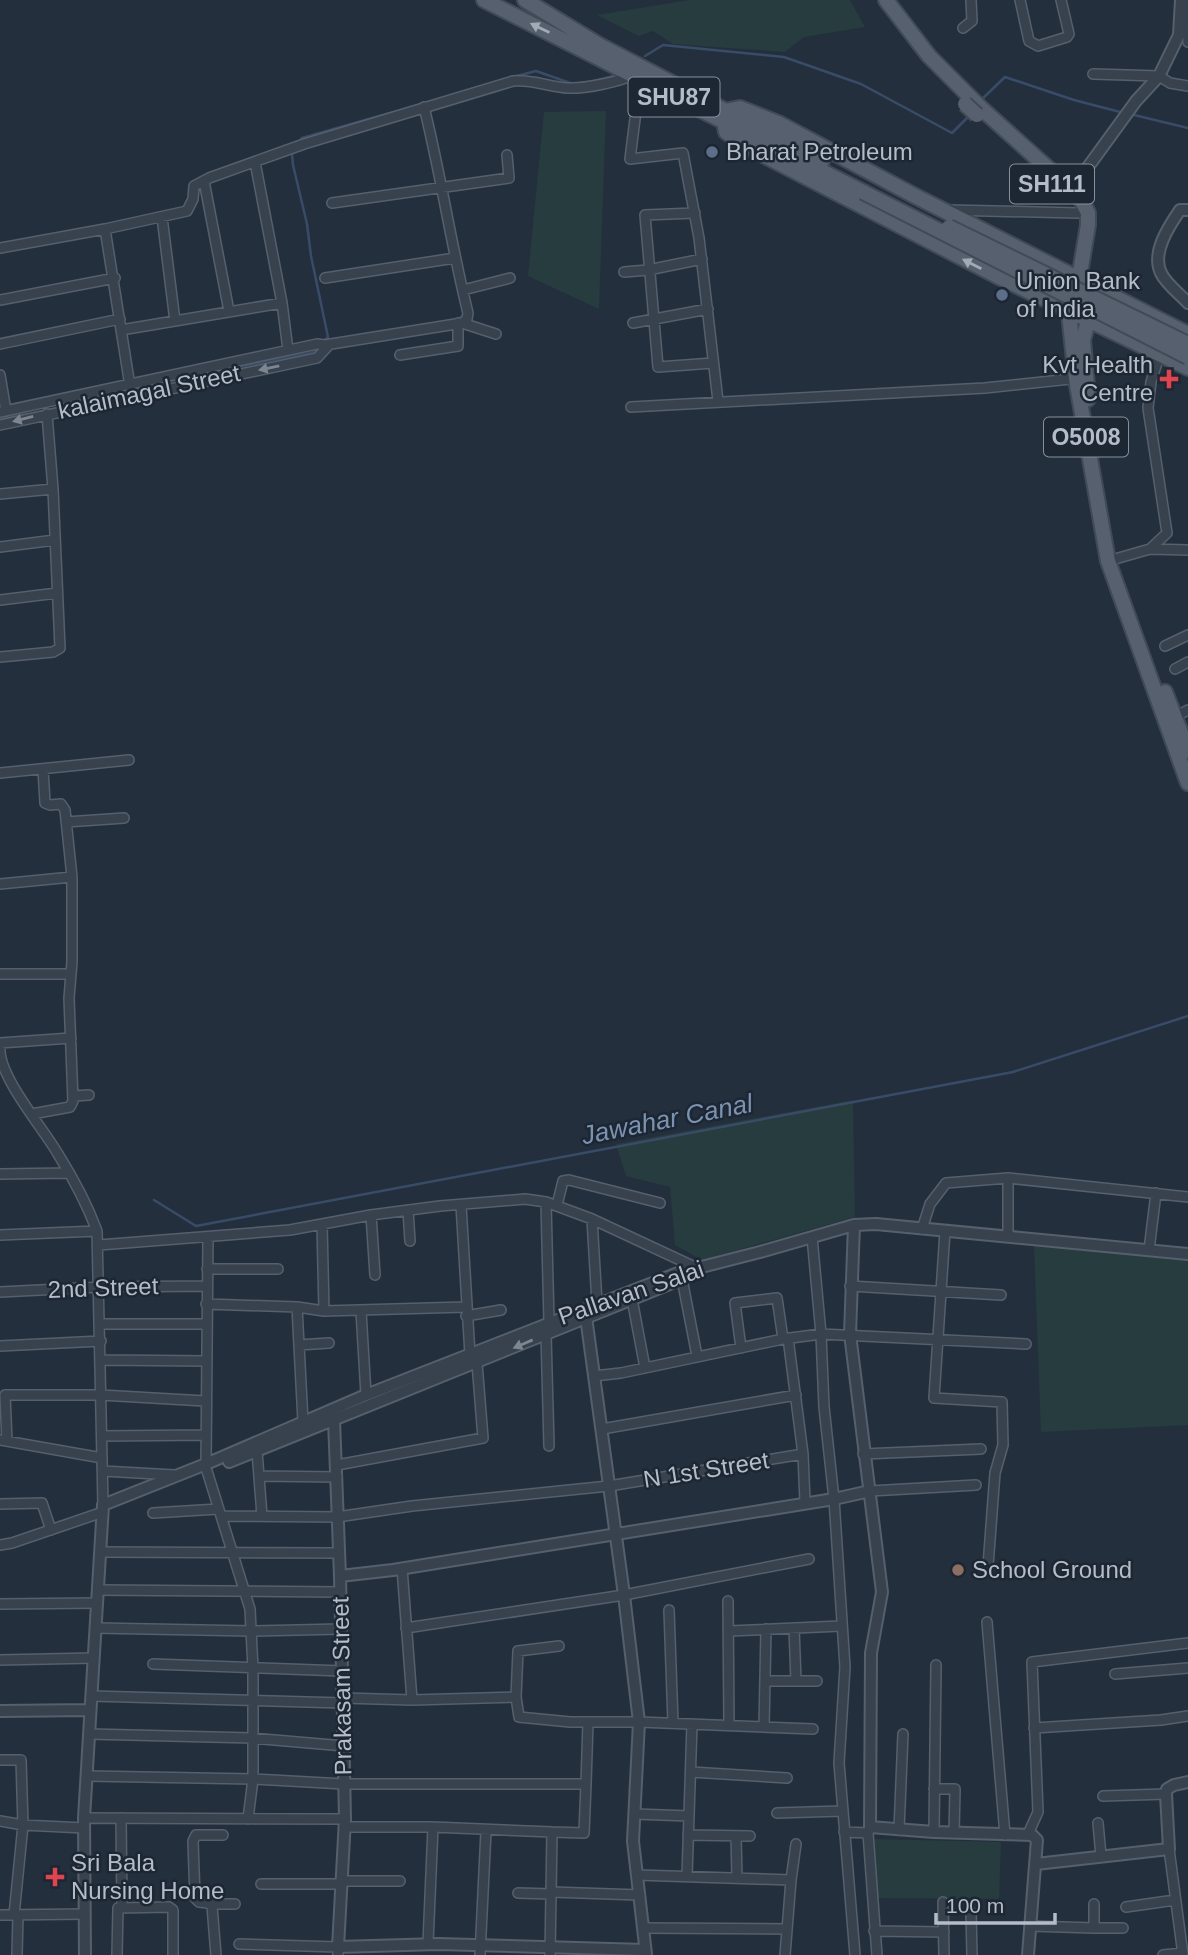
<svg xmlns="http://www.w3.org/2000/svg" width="1188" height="1955" font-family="Arial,sans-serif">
<rect width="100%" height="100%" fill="#242f3e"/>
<!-- green -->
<path fill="#263c3f" d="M689 0H850L865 27 804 37 785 52 673 44 653 31 639 36 597 15Z
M606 111 599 309 528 276 544 112Z
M853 1100 855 1217 702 1260 675 1245 670 1187 626 1176 616 1144Z
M1034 1246 1188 1258V1425L1041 1432Z
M872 1839 1001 1842 999 1899 877 1898Z"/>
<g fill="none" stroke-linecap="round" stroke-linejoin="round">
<!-- stream -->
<path stroke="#394c67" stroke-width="2.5" d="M645 56 663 45 784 57 861 84 952 133 969 116
M513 77 536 71 573 84
M590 82 613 76
M981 100 1005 77 1074 100 1124 113
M1130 114 1188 128
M299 142 302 138 446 97
M294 151 292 154 293 165 307 224 311 256 328 337 324 341
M0 419 38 408 314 352 320 346
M154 1200 196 1226 1013 1072 1188 1016"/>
<defs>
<path id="minor" d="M1020 0 1029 41 1038 46 1067 37 1069 34 1061 0
M1186 0 1188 42
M963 28 972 21 971 0
M1093 74 1159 76 1170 83 1188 86
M640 79 630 159 683 153 699 238 718 401
M424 107C441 175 451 245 468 313L467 319 462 323
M255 162 282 303 288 350
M204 181 229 311
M332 203 509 178 507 155
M947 210 1078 213
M695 213 645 215 658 367 713 363
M162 217 175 321
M105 229 130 386
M0 248 105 229 187 211 193 199 194 186 209 178 304 144 513 81C532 79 549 87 568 88 583 89 619 82 633 75
M624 272 648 270 702 259
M325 278 455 258
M463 290 510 278
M0 300 115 278
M633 323 708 309
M121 330 282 303
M0 344 120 319
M400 355 458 346V323
M0 375 6 411
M631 407 985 388 1080 378
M0 412 317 344 325 345 462 323 496 334
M0 425 317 358 330 344
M0 494 53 489
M0 547 55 540
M1150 549 1167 533 1148 408 1151 382 1160 353
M1108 561 1150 549 1188 550
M0 600 57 593
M1165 646 1188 635
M0 657 53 652 60 648 53 489 47 414
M1175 669 1188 662
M1171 719 1188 710
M0 773 129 760
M66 822 124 818
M0 884 72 877
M0 974H71
M0 1043 71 1038
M0 1050C0 1078 43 1128 58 1154 73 1178 87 1204 97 1231L103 1505
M73 1096 89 1095
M32 1114 70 1107 73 1101 69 998 72 962V877L65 810 61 804 50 805 45 803 43 769
M1 1174 69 1173
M546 1202 549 1322
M461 1205 470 1355
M557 1205 563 1181 569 1180 660 1203
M408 1210 410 1241
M371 1215 375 1275
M592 1219 597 1303
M322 1224 324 1311
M922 1229 930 1204 946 1183 1008 1178 1188 1197
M945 1231 934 1398 1002 1402 1003 1445 995 1473 988 1566
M0 1235 97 1231
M812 1237 821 1334 824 1407 834 1499 845 1667 839 1763 855 1955
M1008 1237V1178
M99 1245 290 1230 371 1215 440 1206 525 1199 546 1202 592 1219 697 1268
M1149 1250 1156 1193
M207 1269H278
M682 1279 697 1356
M850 1286 1001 1295
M0 1292 100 1287 206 1286
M632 1299 645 1368
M206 1304 297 1307 324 1311 465 1307
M297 1307 303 1422
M361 1311 366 1395
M466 1316 501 1310
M100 1324H206
M546 1334 549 1446
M788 1338 803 1454 805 1502
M299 1345 329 1343
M0 1346 101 1341
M741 1348 735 1303 777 1298 783 1339
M101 1360 206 1361
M594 1376 621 1373 783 1339 821 1334 1026 1344
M602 1429 796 1395
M102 1436 206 1435
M0 1440 102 1458
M7 1441 5 1395H101L205 1401
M257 1451 262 1516
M863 1454 981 1449
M206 1464 208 1237
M337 1465 483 1438 477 1363
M103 1471 174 1475
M207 1471 250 1609 253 1669V1779L248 1819
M260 1476 337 1477
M870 1491 976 1485
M0 1504 42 1503 51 1530
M153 1513 218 1509
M221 1516 337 1517 412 1506 609 1486 803 1454
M0 1545 12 1543 103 1512
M100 1552 339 1553
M402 1568 412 1700
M98 1590 340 1592
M728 1601 729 1725
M0 1604 97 1603
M669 1610 673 1723
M987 1622 1005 1835
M96 1628 252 1631 341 1629
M406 1628 624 1595 809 1559
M730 1631 841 1626
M0 1660 93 1658
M153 1664 343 1671
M1115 1674 1188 1668
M766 1681H796L794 1628
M796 1681H817
M91 1696 343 1703
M516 1697 518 1651 559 1646
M343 1698 412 1700 516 1697 519 1717 570 1722H639L813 1729
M764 1727 766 1629
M1034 1728 1161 1720 1188 1716
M89 1734 252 1738 344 1746
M0 1760H21L23 1825 84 1828
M691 1772 787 1778
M87 1776 253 1779 344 1784H586L584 1833 552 1832
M586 1784 588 1722
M934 1789H955L954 1833
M1103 1796 1166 1794
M777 1813 842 1811
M635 1814 689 1816
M84 1818 345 1819
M121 1818 122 1907
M0 1821 23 1825 14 1915
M1098 1823 1101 1856
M344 1827H433L552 1832 550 1955
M870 1827 868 1833 877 1955
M899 1830 903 1734
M844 1832 868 1833
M934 1832 936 1665
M1028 1834 1038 1812 1032 1662 1188 1643
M688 1835 750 1836
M736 1836 737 1878
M1169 1849 1183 1955
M637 1875 791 1880 796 1844
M687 1876 692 1724
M341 1881H400
M261 1884H341
M551 1892 640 1895
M518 1893 551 1894
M943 1902 944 1955
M211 1904H235
M1126 1907 1175 1900
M971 1912 972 1955
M0 1915 85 1914
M1030 1926 1094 1928V1904
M643 1928 787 1929
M1094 1928H1123
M874 1931 944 1932
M428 1943 433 1827
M239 1944 338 1947V1955
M17 1955 18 1916
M117 1955 118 1908 169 1907 173 1910V1955
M216 1955 212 1906 208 1903 199 1902 195 1898 193 1841 196 1835H223
M480 1955 486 1831
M785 1955 791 1880
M1163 1955 1183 1953"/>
<path id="tertiary" d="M1072 189 1136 101 1159 76 1179 35 1181 0
M1188 210H1180C1169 226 1151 253 1161 273 1166 284 1180 294 1188 303
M854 1225 850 1334 882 1592 871 1653 870 1827 934 1832 1032 1835 1037 1840 1028 1955
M586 1317 624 1595 639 1722 633 1841 646 1954
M334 1420 340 1576 345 1819 338 1947 439 1944 645 1950
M229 1462 682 1279 691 1275 695 1270
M340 1576 393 1570 834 1499 870 1491
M0 1711 90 1710
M1036 1864 1169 1849 1166 1794 1167 1789 1174 1785 1188 1782
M85 1955 84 1818 103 1505 206 1464 366 1395 678 1273 760 1252 854 1225 876 1224 1188 1254"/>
<path id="primary" d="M484 0 863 192
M525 0 599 45 822 161
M886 0 929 56 982 109 1080 197 1088 213V225L1079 279
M725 111 740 108 778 123 915 196 1188 334
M724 121 726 132 746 146 1001 278 1188 368
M1069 313 1076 379 1108 561 1188 783
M1088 399 1083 340 1088 321
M1165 692 1188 751"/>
</defs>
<!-- minor casing -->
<use href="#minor" stroke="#565f6c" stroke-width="12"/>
<!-- tertiary casing -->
<use href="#tertiary" stroke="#565f6c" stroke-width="14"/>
<!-- primary casing -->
<use href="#primary" stroke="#414a57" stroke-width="18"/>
<!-- minor -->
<use href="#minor" stroke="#38414e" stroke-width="9"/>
<!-- tertiary -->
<use href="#tertiary" stroke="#38414e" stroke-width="10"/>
<!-- primary -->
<use href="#primary" stroke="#56606e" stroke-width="14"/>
<defs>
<path id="primary-bridge" d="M965 104 977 115
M863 192 1188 357
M949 227 1188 344"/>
</defs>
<!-- primary-bridge casing -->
<use href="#primary-bridge" stroke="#414a57" stroke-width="18" stroke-linecap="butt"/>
<!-- primary-bridge -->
<use href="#primary-bridge" stroke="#56606e" stroke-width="14"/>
</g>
<!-- one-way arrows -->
<defs><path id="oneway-solid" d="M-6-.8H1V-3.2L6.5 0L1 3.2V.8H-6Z" transform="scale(1.75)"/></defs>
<g fill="#a1aab7">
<use href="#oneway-solid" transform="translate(540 28) rotate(-154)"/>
<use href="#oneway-solid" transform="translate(972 264) rotate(-153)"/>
</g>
<g fill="#7c8592">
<use href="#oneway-solid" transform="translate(269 368) rotate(168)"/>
<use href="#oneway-solid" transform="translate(23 419) rotate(166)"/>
<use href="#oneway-solid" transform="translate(523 1344) rotate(157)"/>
</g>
<!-- markers -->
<g fill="#5c6f8a" stroke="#1d2633" stroke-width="2.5">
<circle cx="712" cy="152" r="7"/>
<circle cx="1002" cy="295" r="7"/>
</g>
<g fill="#e0444e" stroke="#1d2633" stroke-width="2.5">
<path d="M1165.5 368.5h7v7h7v7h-7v7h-7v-7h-7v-7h7z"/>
<path d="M51.5 1866.5h7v7h7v7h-7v7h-7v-7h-7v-7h7z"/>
</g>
<circle fill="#8d6e63" stroke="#1d2633" stroke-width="2.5" cx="958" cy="1570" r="7"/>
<g text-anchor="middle" stroke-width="5" stroke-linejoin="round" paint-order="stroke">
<!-- shield labels -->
<g fill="#1d2633" stroke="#878f9c" stroke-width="2">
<rect x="628.5" y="77.5" width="91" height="39" rx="5"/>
<rect x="1010" y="164.5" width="84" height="39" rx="5"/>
<rect x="1044" y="417.5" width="84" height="39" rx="5"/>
</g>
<g font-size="23" font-weight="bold" fill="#b4bcc9">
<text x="674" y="105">SHU87</text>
<text x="1052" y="192">SH111</text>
<text x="1086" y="445">O5008</text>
</g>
<!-- poi labels -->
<g font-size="24" fill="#b4bcc9" stroke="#1d2633" text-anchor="start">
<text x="726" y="160">Bharat Petroleum</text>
<text x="1016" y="289">Union Bank<tspan x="1016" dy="28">of India</tspan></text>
<text x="1153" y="373" text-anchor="end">Kvt Health<tspan x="1153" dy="28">Centre</tspan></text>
<text x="972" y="1578">School Ground</text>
<text x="71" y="1871">Sri Bala<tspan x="71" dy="28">Nursing Home</tspan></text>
</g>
<!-- street labels -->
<g font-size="24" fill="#b4bcc9" stroke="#1d2633">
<text transform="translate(149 392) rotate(-12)" y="8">kalaimagal Street</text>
<text transform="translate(103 1288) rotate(-2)" y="8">2nd Street</text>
<text transform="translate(631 1293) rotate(-19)" y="8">Pallavan Salai</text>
<text transform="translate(706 1470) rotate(-9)" y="8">N 1st Street</text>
<text transform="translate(342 1686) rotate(-91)" y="8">Prakasam Street</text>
</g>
<!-- water labels -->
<g font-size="26" font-style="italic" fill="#7c92b1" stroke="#1d2633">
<text transform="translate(667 1119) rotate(-11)" y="9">Jawahar Canal</text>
</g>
</g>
<!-- scale -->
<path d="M936 1913v10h119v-10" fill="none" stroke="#b4bcc9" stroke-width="3.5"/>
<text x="946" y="1913" font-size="21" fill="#b4bcc9" stroke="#1d2633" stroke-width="5" paint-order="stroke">100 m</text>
</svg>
